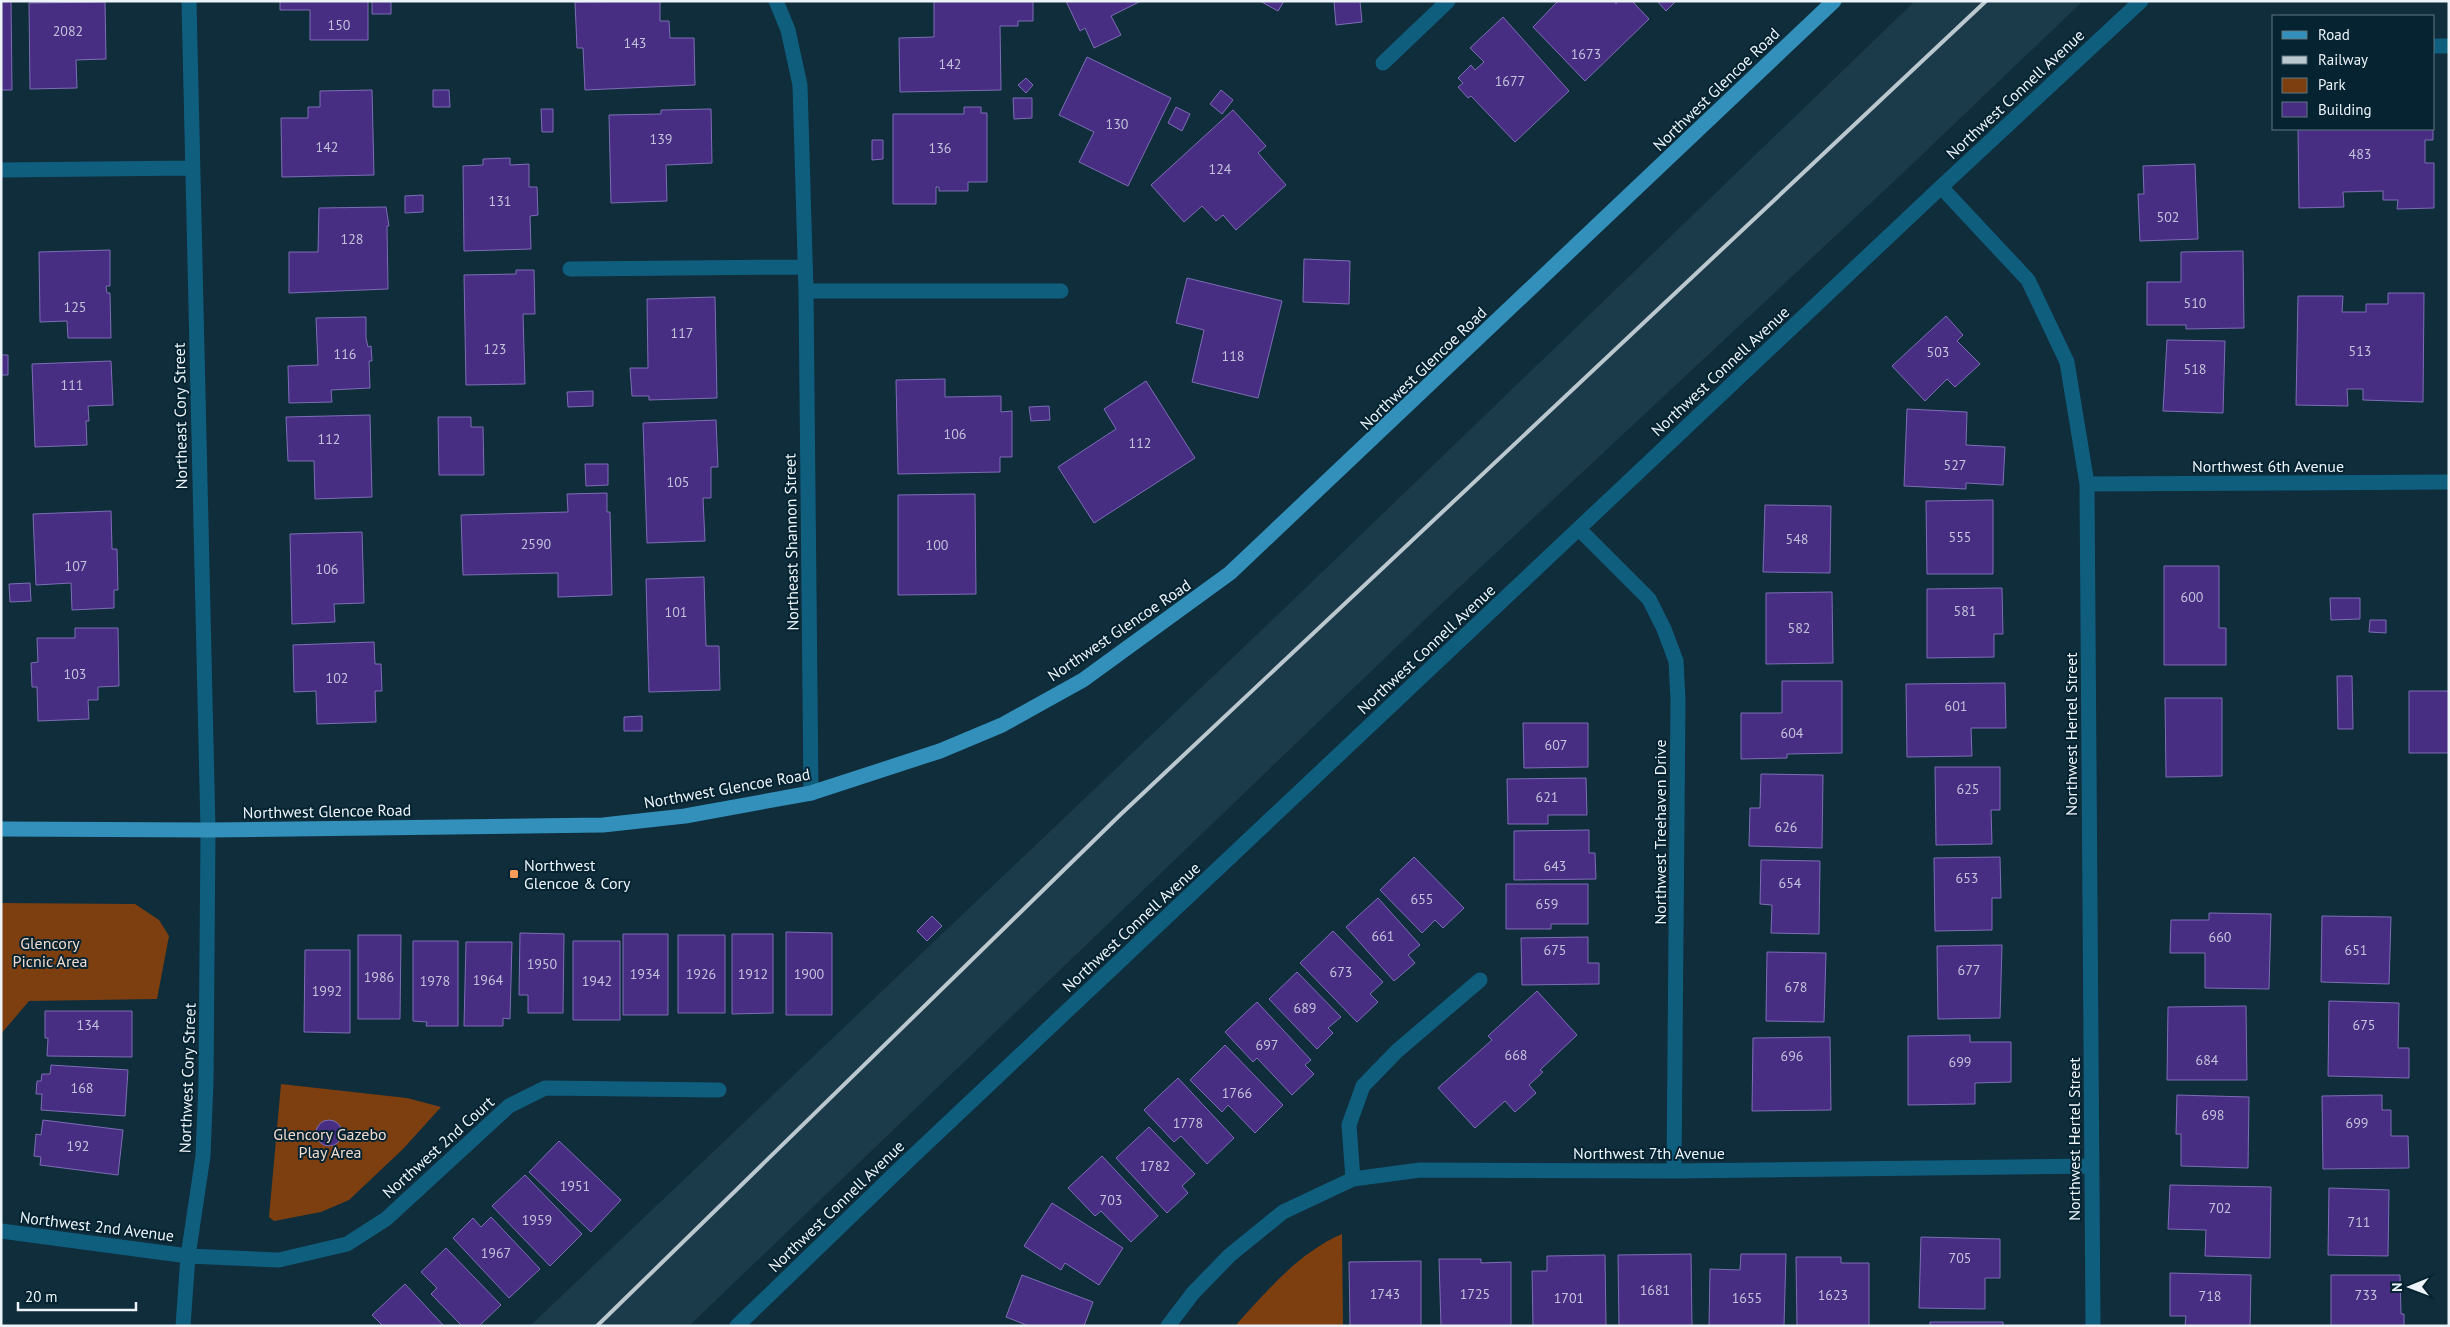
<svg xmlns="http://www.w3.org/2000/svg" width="2450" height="1327" font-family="'PT Sans',sans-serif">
<rect width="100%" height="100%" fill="#0f2d3b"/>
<!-- built -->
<path fill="#1b3b4a" d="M1915 1H2083L1905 171 1436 609 689 1326H530L1288 605Z"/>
<!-- green -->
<path fill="#7d3f10" d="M1 903 135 904 159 920 169 936 157 999 29 1001 1 1034Z
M281 1084 407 1098 441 1107 403 1149 349 1200 321 1212 274 1221 269 1217Z
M1342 1234 1343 1326H1235C1267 1291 1298 1253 1342 1234Z"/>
<!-- building -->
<path fill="#472e82" stroke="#7d6db5" d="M1 1H11L12 90H1Z
M280 1H368V40H310V10H280Z
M372 1H391V14H372Z
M660 1V21H669L670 38H694L695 85 585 90 583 48H577L575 2Z
M934 1H1033V21H1018V26H1000L1001 90 900 92 899 38 934 37Z
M1066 1H1141L1111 16 1121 35 1094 48 1085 28 1080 31Z
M1260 1H1284L1278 11Z
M1334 1H1360L1362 22 1336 25Z
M1558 1H1614L1616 4 1618 1H1632L1649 19 1585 81 1533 27Z
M1657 1H1676L1666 11Z
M105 2 106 59 76 60 77 88 30 89 29 3Z
M1503 17 1569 91 1515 142 1471 96 1468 98 1458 87 1463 83 1458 78 1471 65 1475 70 1484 62 1470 48Z
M1087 57 1171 98 1128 186 1079 162 1094 132 1059 115Z
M1026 78 1033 85 1026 93 1018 85Z
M372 90 374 175 282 177 281 118H308V107H320V91Z
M433 90H449L450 107H433Z
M1221 90 1233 100 1222 114 1210 104Z
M1013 98H1032V118L1014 119Z
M964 107H981V113H987V182H968V191H939V187H936V204H893V114H964Z
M1176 107 1190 114 1182 131 1168 123Z
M541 109H553V132H542Z
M711 109 712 163 666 165 667 201 611 203 609 115 661 114V110Z
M1233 110 1266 146 1258 153 1286 185 1236 230 1223 215 1216 221 1202 206 1184 222 1151 185Z
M2298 129H2433V140H2425V163H2434V208L2397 209 2398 200H2383V191L2343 192 2344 207 2299 208Z
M872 140H883V159L872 160Z
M510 158V165L529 164V187H537L538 215 530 216 531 249 464 251 463 166 483 165V159Z
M2195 164 2198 239 2140 241 2138 194H2144L2143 166Z
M423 195V212L405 213V196Z
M386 207 389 226H387L388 289 289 293V252H318L319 208Z
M110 250V286H106L107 293H110L111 338H68L67 321 40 322 39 252Z
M2243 251 2244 328 2186 329V325H2147V282H2181V252Z
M1304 259 1350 261 1349 304 1303 302Z
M516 270H534L535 314H523L525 384 466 385 464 275 516 274Z
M1187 278 1282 301 1258 398 1192 382 1204 330 1176 323Z
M2388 293H2424L2423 402 2363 400V389H2347L2348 406 2296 405 2298 296H2343L2342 312H2366V304H2388Z
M715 297 717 398 649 400V396H632L630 368H648L647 299Z
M1946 316 1963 335 1957 341 1980 364 1955 387 1947 379 1925 401 1892 366Z
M366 317V338L368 347 371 346 372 361H369L370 388 331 390 332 402 289 403 288 366 318 365 316 318Z
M2167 340 2225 341 2223 413 2163 411Z
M1 355H8V375H1Z
M111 361 113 405 88 406 89 421H86L87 445 35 447 32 364Z
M945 379V397L1001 396V412L1012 411V457H1000V472L898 474 896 380Z
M1146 381 1195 458 1094 523 1058 467 1116 429 1104 409Z
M593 391V406L568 407 567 392Z
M1049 406 1050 420 1031 421 1029 407Z
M1907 409 1967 412 1966 445 2005 447 2003 485 1966 483V489L1904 486Z
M370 415 372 497 315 499 314 461H288L286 417Z
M438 417H471V427H483L484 475H439Z
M716 420 718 467H711V498H703L705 541 647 543 643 423Z
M585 464H608V485L586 486Z
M607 493V512H610L612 595 558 597V573L463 575 461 515 568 512 567 494Z
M975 494 976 594 898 595V495Z
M1993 500V574H1927L1926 501Z
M1765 505 1831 506 1830 573 1763 572Z
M111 511 112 549H117L118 590H114V608L72 610 71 583 36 585 33 514Z
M362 532 364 603 334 604 335 622 292 624 290 534Z
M2164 566H2219V628H2226V665H2164Z
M704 577 706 646H719L720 690 649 692 646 579Z
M30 583 31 601 10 602 9 584Z
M2002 588 2003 634H1994V657L1927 658V589Z
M1832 592 1833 663 1766 664V593Z
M2330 598H2360V619L2331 620Z
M2370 620H2386V633L2369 632Z
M75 628H118L119 686 98 687V700H88L89 719 38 721 37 687H32L31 663 38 662 37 638H75Z
M374 642 375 664H381L382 691H375L376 722 317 724 316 691 294 692 293 645Z
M2337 676H2352L2353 729H2338Z
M1782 681H1842V753L1787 754V758L1741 759V713H1782Z
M2005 683 2006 728H1971L1972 756 1907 757 1906 684Z
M2409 691H2449V753H2409Z
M2165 698H2222V776L2166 777Z
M642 716V731H624V717Z
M1523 723H1588V767L1524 768Z
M1935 767H2000V810H1991L1992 844 1936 845Z
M1761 774 1823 775 1822 848 1749 846 1750 808H1760Z
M1586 778 1587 815H1548V824H1508L1507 779Z
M1589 830V853H1595L1596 879 1514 880V831Z
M1414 857 1464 908 1443 928 1435 920 1422 933 1380 890Z
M2000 857 2001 898H1992V930L1935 931 1934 858Z
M1761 860 1820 861 1819 934 1771 933 1772 905 1760 904Z
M1506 884H1588V924H1551V929H1506Z
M1378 898 1420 945 1408 955 1415 963 1394 981 1346 927Z
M2209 913 2271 914 2269 989 2205 988V953H2170L2171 920H2209Z
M932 916 942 926 927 941 917 931Z
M2322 916 2391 917 2389 984 2321 982Z
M1333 931 1383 982 1370 994 1378 1002 1357 1022 1300 963Z
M786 932 832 933V1015H786Z
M520 933 564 934 563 1013H528V995H519Z
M623 934H668V1015H623Z
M732 934H773V1013L732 1014Z
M358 935H401L400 1019H358Z
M678 935H725V1013H678Z
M1588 937V963H1599V984L1522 985 1521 938Z
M413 941H458V1026H426L427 1022 413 1021Z
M573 941H620V1020H573Z
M466 942H512L510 1019 503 1018V1026H464Z
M2002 945 2000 1018 1938 1019 1937 946Z
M305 950H350V1033L304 1032Z
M1767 952 1826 953 1824 1022 1766 1021Z
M1297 972 1341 1017 1328 1028 1333 1033 1317 1049 1269 999Z
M1537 991 1577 1035 1540 1070 1543 1072 1529 1085 1536 1093 1515 1112 1505 1101 1475 1128 1438 1088 1492 1040 1488 1036Z
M2329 1001 2399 1003 2398 1048H2409V1078L2328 1076Z
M1257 1002 1311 1060 1305 1065 1314 1074 1292 1095 1257 1058 1253 1062 1225 1032Z
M2246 1006 2247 1080H2167L2168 1007Z
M45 1011H132V1057L47 1056 48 1038H45Z
M1970 1035V1042H2011V1082L1975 1083V1104L1908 1105V1036Z
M1830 1037 1831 1110 1752 1111 1753 1038Z
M1225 1045 1283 1105 1255 1133 1228 1105 1222 1112 1190 1080Z
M51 1065 128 1070 125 1116 41 1110 42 1094H36L37 1081H41L42 1074H50Z
M1178 1078 1234 1138 1207 1164 1181 1136 1174 1142 1144 1110Z
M2177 1095 2249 1097 2248 1168 2181 1166V1134H2176Z
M2382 1095V1110H2391V1136H2408L2409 1168 2323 1169 2322 1096Z
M316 1133a13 13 0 1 1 26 0a13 13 0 1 1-26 0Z
M43 1120 123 1130 118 1175 40 1165 41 1157 34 1156 36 1134 41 1135Z
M1149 1127 1195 1174 1182 1186 1188 1193 1167 1213 1116 1158Z
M559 1141 621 1200 591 1232 529 1172Z
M1102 1156 1158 1216 1131 1242 1101 1211 1095 1216 1068 1188Z
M525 1175 582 1234 550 1266 492 1206Z
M2170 1185 2271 1187 2270 1258 2205 1256 2206 1230 2168 1229Z
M2329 1188 2389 1190 2388 1256 2328 1255Z
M1052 1203 1123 1248 1099 1285 1065 1263 1061 1270 1024 1246Z
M491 1217 540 1269 509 1298 453 1238 473 1218 481 1227Z
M1921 1237 2000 1239V1278H1985V1309L1919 1308Z
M446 1248 501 1305 479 1326H462L431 1294 437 1288 421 1272Z
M1691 1254 1692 1326H1619L1618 1255Z
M1741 1254H1786L1784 1326H1709L1710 1269 1740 1270Z
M1605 1255 1606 1326H1533L1532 1271H1547V1256Z
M1796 1257H1841V1263H1869V1326H1797Z
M1439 1259H1481V1263L1511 1262V1326H1441Z
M1421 1261V1326H1350L1349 1262Z
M2170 1273 2251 1275 2250 1326H2185L2186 1316H2170Z
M1022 1275 1093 1302 1084 1326H1029L1006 1317Z
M2331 1275H2400L2401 1314H2404V1326H2331Z
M405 1284 444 1326H383L372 1315Z
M1930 1322H2003V1326H1930Z"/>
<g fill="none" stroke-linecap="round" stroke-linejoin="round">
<!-- minor -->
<path stroke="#105e7e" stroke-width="15" d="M776 1 788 30 800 85 806 291 811 793
M2434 46H2449
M1383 63 1448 1
M1 170 192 168
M1941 187 2028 280 2067 362 2087 484 2093 1326
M570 269 805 267
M806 291H1061
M2087 484 2449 482
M1579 529 1649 599 1664 629 1676 661 1678 700 1674 1171
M1353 1179 1349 1125 1363 1086 1397 1051 1480 980
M1 1231 188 1256 279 1260 347 1244 386 1219 509 1106 545 1088 719 1090
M183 1326 188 1256 203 1156 206 1082 208 830 189 1
M737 1326 911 1158 1941 187 2141 1
M1168 1326 1193 1293 1230 1255 1283 1212 1353 1179 1420 1170 1674 1171 2092 1166"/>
<!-- major -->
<path stroke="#3290bb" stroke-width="15" d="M1 829 208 830 603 825 685 816 811 793 940 751 1002 725 1083 680 1230 573 1834 1"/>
<!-- rail -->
<path stroke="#bcc8cf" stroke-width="4" d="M597 1326 1120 815 1986 1"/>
</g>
<!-- markers -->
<rect fill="#fe9b59" stroke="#052331" stroke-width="2" x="509" y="869" width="10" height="10" rx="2.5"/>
<g text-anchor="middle" stroke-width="4" stroke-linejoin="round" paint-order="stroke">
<!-- number labels -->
<g font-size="14" fill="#c3c2db">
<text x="339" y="30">150</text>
<text x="68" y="36">2082</text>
<text x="635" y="48">143</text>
<text x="1586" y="59">1673</text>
<text x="950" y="69">142</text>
<text x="1510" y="86">1677</text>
<text x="1117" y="129">130</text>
<text x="661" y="144">139</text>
<text x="327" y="152">142</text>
<text x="940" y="153">136</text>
<text x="2360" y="159">483</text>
<text x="1220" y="174">124</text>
<text x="500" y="206">131</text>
<text x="2168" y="222">502</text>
<text x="352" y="244">128</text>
<text x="2195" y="308">510</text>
<text x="75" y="312">125</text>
<text x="682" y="338">117</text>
<text x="495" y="354">123</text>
<text x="2360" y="356">513</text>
<text x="1938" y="357">503</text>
<text x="345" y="359">116</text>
<text x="1233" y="361">118</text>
<text x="2195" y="374">518</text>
<text x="72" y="390">111</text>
<text x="955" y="439">106</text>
<text x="329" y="444">112</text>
<text x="1140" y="448">112</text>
<text x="1955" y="470">527</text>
<text x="678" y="487">105</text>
<text x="1960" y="542">555</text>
<text x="1797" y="544">548</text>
<text x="536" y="549">2590</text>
<text x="937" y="550">100</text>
<text x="76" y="571">107</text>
<text x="327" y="574">106</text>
<text x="2192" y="602">600</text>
<text x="1965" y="616">581</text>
<text x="676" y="617">101</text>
<text x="1799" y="633">582</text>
<text x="75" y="679">103</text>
<text x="337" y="683">102</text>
<text x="1956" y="711">601</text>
<text x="1792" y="738">604</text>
<text x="1556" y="750">607</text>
<text x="1968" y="794">625</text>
<text x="1547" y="802">621</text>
<text x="1786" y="832">626</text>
<text x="1555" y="871">643</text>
<text x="1967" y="883">653</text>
<text x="1790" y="888">654</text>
<text x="1422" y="904">655</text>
<text x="1547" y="909">659</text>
<text x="1383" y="941">661</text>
<text x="2220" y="942">660</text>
<text x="1555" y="955">675</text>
<text x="2356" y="955">651</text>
<text x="542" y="969">1950</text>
<text x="1969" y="975">677</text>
<text x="1341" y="977">673</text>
<text x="645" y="979">1934</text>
<text x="701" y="979">1926</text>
<text x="753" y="979">1912</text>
<text x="809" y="979">1900</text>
<text x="379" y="982">1986</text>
<text x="488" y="985">1964</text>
<text x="435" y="986">1978</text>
<text x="597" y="986">1942</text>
<text x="1796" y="992">678</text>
<text x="327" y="996">1992</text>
<text x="1305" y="1013">689</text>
<text x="88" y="1030">134</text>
<text x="2364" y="1030">675</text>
<text x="1267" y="1050">697</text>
<text x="1516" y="1060">668</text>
<text x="1792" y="1061">696</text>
<text x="2207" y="1065">684</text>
<text x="1960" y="1067">699</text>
<text x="82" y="1093">168</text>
<text x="1237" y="1098">1766</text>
<text x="2213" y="1120">698</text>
<text x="1188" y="1128">1778</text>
<text x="2357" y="1128">699</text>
<text x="78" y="1151">192</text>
<text x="1155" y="1171">1782</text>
<text x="575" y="1191">1951</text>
<text x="1111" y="1205">703</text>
<text x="2220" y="1213">702</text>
<text x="537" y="1225">1959</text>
<text x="2359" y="1227">711</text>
<text x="496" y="1258">1967</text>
<text x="1960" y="1263">705</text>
<text x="1655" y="1295">1681</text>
<text x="1385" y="1299">1743</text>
<text x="1475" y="1299">1725</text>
<text x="1833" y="1300">1623</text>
<text x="2366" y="1300">733</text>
<text x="2210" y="1301">718</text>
<text x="1569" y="1303">1701</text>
<text x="1747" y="1303">1655</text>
</g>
<!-- street labels -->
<g font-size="16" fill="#ecf4f9" stroke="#052331">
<text transform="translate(1716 89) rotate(-44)" y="6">Northwest Glencoe Road</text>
<text transform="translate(2015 94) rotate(-43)" y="6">Northwest Connell Avenue</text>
<text transform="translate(1423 368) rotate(-44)" y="6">Northwest Glencoe Road</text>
<text transform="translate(1720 371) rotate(-43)" y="6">Northwest Connell Avenue</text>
<text transform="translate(180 416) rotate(-91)" y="6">Northeast Cory Street</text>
<text x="2268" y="472">Northwest 6th Avenue</text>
<text transform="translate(791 542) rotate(-91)" y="6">Northeast Shannon Street</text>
<text transform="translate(1119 630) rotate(-34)" y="6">Northwest Glencoe Road</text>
<text transform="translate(1426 649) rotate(-43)" y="6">Northwest Connell Avenue</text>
<text transform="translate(2071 734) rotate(-90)" y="6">Northwest Hertel Street</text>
<text transform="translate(727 788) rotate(-10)" y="6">Northwest Glencoe Road</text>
<text transform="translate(327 811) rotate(-1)" y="6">Northwest Glencoe Road</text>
<text transform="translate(1660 832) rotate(-90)" y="6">Northwest Treehaven Drive</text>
<text transform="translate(1131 927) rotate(-43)" y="6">Northwest Connell Avenue</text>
<text transform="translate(187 1078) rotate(-88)" y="6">Northwest Cory Street</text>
<text transform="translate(2074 1139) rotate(-90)" y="6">Northwest Hertel Street</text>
<text transform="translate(438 1147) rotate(-42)" y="6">Northwest 2nd Court</text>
<text x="1649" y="1159">Northwest 7th Avenue</text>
<text transform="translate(836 1206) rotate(-44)" y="6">Northwest Connell Avenue</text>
<text transform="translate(97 1226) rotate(7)" y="6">Northwest 2nd Avenue</text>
</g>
<!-- poi labels -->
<g font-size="16" fill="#ecf4f9" stroke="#052331" text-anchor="start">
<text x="524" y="871">Northwest<tspan x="524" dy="18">Glencoe &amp; Cory</tspan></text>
</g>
<!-- park labels -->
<g font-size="16" fill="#f3dbcd" stroke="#052331">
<text x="50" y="949">Glencory<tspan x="50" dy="18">Picnic Area</tspan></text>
<text x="330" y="1140">Glencory Gazebo<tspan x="330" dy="18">Play Area</tspan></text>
</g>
</g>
<!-- border -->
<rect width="2450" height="1327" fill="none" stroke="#ecf4f9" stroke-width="5"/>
<!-- legend -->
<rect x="2272" y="15" width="162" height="115" fill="#052331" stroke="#617781"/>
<rect x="2282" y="31" width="25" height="8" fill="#3290bb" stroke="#617781"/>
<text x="2318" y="40" font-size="15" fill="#ecf4f9">Road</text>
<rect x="2282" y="56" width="25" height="8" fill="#bcc8cf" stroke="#617781"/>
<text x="2318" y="65" font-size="15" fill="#ecf4f9">Railway</text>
<rect x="2282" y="78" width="25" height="15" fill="#7d3f10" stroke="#617781"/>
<text x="2318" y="90" font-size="15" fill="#ecf4f9">Park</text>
<rect x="2282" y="102" width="25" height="15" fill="#472e82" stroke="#617781"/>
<text x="2318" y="115" font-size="15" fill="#ecf4f9">Building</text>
<!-- north arrow -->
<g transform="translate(2410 1287) rotate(269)" stroke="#052331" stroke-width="4" paint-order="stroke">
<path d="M0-4L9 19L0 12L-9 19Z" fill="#ecf4f9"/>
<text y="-8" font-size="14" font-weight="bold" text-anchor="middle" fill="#ecf4f9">N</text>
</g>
<!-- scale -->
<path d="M18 1302v8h118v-8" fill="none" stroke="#ecf4f9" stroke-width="2.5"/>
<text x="25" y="1302" font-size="15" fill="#ecf4f9" stroke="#052331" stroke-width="4" paint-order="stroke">20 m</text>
</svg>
